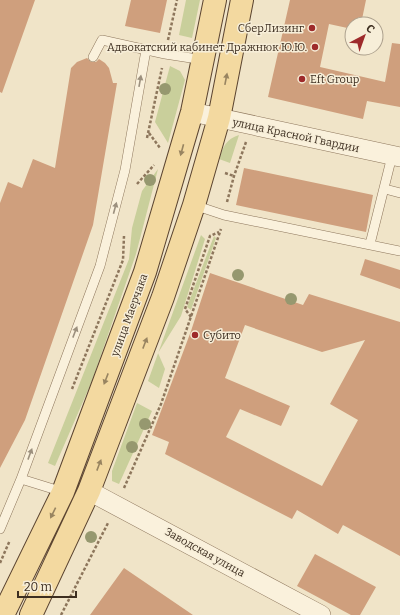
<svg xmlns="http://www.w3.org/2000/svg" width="400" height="615" font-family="Bitter,serif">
<rect width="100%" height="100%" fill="#f0e4c8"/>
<!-- green -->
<path fill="#c9cf9b" d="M186 0H200L192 38 179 35Z
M170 66 180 71 185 80 168 143 155 122Z
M239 135 230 163 219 159C223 147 226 139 239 135Z
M158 169 136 254 92 381 55 466 48 463 129 259 132 228 142 191Z
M201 235 205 239 181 316 158 353 165 369 159 388 148 381Z
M214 236 216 238 191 310 187 307Z
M137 403 152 411 119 484 112 481V471Z"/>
<!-- building -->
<path fill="#cf9f7d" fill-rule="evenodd" d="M0 0H35L2 93 0 92Z
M131 0H167L160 33 125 26Z
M290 0H366L361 24H352V29L329 24 320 67 385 82 392 43 400 44V107L367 101 363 119 268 97Z
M87 58 91 62H96L99 59 105 63 109 68 113 83H117L93 225 25 420 0 468V203L8 182 22 188 33 159 55 168 71 68 77 62Z
M244 168 373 195 366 232 236 205Z
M365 259 400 270V289L360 275Z
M210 273 303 305 309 294 400 322V556L343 525 338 534 297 510 292 519 165 454 169 442 152 435 191 331ZM245 325 322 352 365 340 330 404 358 420 322 486 226 437 240 409 281 426 290 406 225 378Z
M315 554 376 587 360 615H351L297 586Z
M124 568 193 615H90Z"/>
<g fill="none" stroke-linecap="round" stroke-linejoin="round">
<defs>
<path id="lane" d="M93 57 102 40 165 54 204 60
M385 189 400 193
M194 205 224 215 400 251
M370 244 392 156
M21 479 63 492
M0 529 21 479 100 266 125 170 146 50"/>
<path id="street" d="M192 112 400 157
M89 491 321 615"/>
<path id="primary" d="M3 615 63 492 145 272 192 112 215 0
M31 615 89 491 163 297 194 205 219 118 242 0"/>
</defs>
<!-- lane casing -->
<use href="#lane" stroke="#8d765c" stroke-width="10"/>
<!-- street casing -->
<use href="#street" stroke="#8d765c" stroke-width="20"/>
<!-- primary casing -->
<use href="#primary" stroke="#5b4430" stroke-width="24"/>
<!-- path -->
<path stroke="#8d765c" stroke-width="2.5" stroke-dasharray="3 2" stroke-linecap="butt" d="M168 40 177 0
M149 133 160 148
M147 138 162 68
M225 173 234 176
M137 184 154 165
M227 202 234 176 246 142
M191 317 185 309 210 236 219 232
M72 389 123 260 124 236
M124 488 161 404 221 229
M0 563 10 540
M61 615 108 523"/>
<!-- lane -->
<use href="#lane" stroke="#faf1dc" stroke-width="9"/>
<!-- street -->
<use href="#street" stroke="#faf1dc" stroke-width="19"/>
<!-- primary -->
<use href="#primary" stroke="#f3d9a0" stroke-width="22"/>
</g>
<!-- trees -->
<g fill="#96986f">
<circle cx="165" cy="89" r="6"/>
<circle cx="150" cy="180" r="6"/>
<circle cx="238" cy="275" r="6"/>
<circle cx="291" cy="299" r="6"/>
<circle cx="145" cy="424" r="6"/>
<circle cx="132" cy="447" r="6"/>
<circle cx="91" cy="537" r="6"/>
</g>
<!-- one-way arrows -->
<defs><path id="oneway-solid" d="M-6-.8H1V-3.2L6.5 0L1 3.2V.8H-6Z"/></defs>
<g fill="#988460">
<use href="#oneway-solid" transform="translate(226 79) rotate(-79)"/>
<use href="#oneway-solid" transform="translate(182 150) rotate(105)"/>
<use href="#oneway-solid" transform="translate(145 343) rotate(-69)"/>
<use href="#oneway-solid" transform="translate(106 379) rotate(111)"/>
<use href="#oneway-solid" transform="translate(99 465) rotate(-69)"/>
<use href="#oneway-solid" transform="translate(53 513) rotate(116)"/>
</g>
<g fill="#9c907e">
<use href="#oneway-solid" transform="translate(140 81) rotate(-80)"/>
<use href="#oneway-solid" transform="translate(115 208) rotate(-75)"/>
<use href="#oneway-solid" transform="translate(75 332) rotate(-69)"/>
<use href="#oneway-solid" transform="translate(30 454) rotate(-70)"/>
</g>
<!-- markers -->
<g fill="#9e2a2b" stroke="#f7eed8" stroke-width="1.5">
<circle cx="312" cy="28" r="4"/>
<circle cx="315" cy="47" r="4"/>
<circle cx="302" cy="79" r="4"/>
<circle cx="195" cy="335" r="4"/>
</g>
<g text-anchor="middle" stroke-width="3" stroke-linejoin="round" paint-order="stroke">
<!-- poi labels -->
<g font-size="11" fill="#3d2e20" stroke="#f7eed8" text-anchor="end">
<text x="304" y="32">СберЛизинг</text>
<text x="307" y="51">Адвокатский кабинет Дражнюк Ю.Ю.</text>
<text x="310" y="83" text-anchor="start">Eft Group</text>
<text x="203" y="339" text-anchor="start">Субито</text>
</g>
<!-- street labels -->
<g font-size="11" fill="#3d2e20" stroke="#f7eed8">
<text transform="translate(296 135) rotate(12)" y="4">улица Красной Гвардии</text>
<text transform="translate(129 315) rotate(-70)" y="4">улица Маерчака</text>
<text transform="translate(205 552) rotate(29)" y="4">Заводская улица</text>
</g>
</g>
<!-- north arrow -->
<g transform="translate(364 36) rotate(41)"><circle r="19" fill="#f7eed8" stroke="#ada18e"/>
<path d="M0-3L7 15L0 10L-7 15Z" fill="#9e2a2b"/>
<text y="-6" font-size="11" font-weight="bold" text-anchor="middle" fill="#3d2e20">С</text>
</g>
<!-- scale -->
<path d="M18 591v6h58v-6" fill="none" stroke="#3d2e20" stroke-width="2"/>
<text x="24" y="591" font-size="12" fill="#3d2e20" stroke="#f7eed8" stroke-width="3" paint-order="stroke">20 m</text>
</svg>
